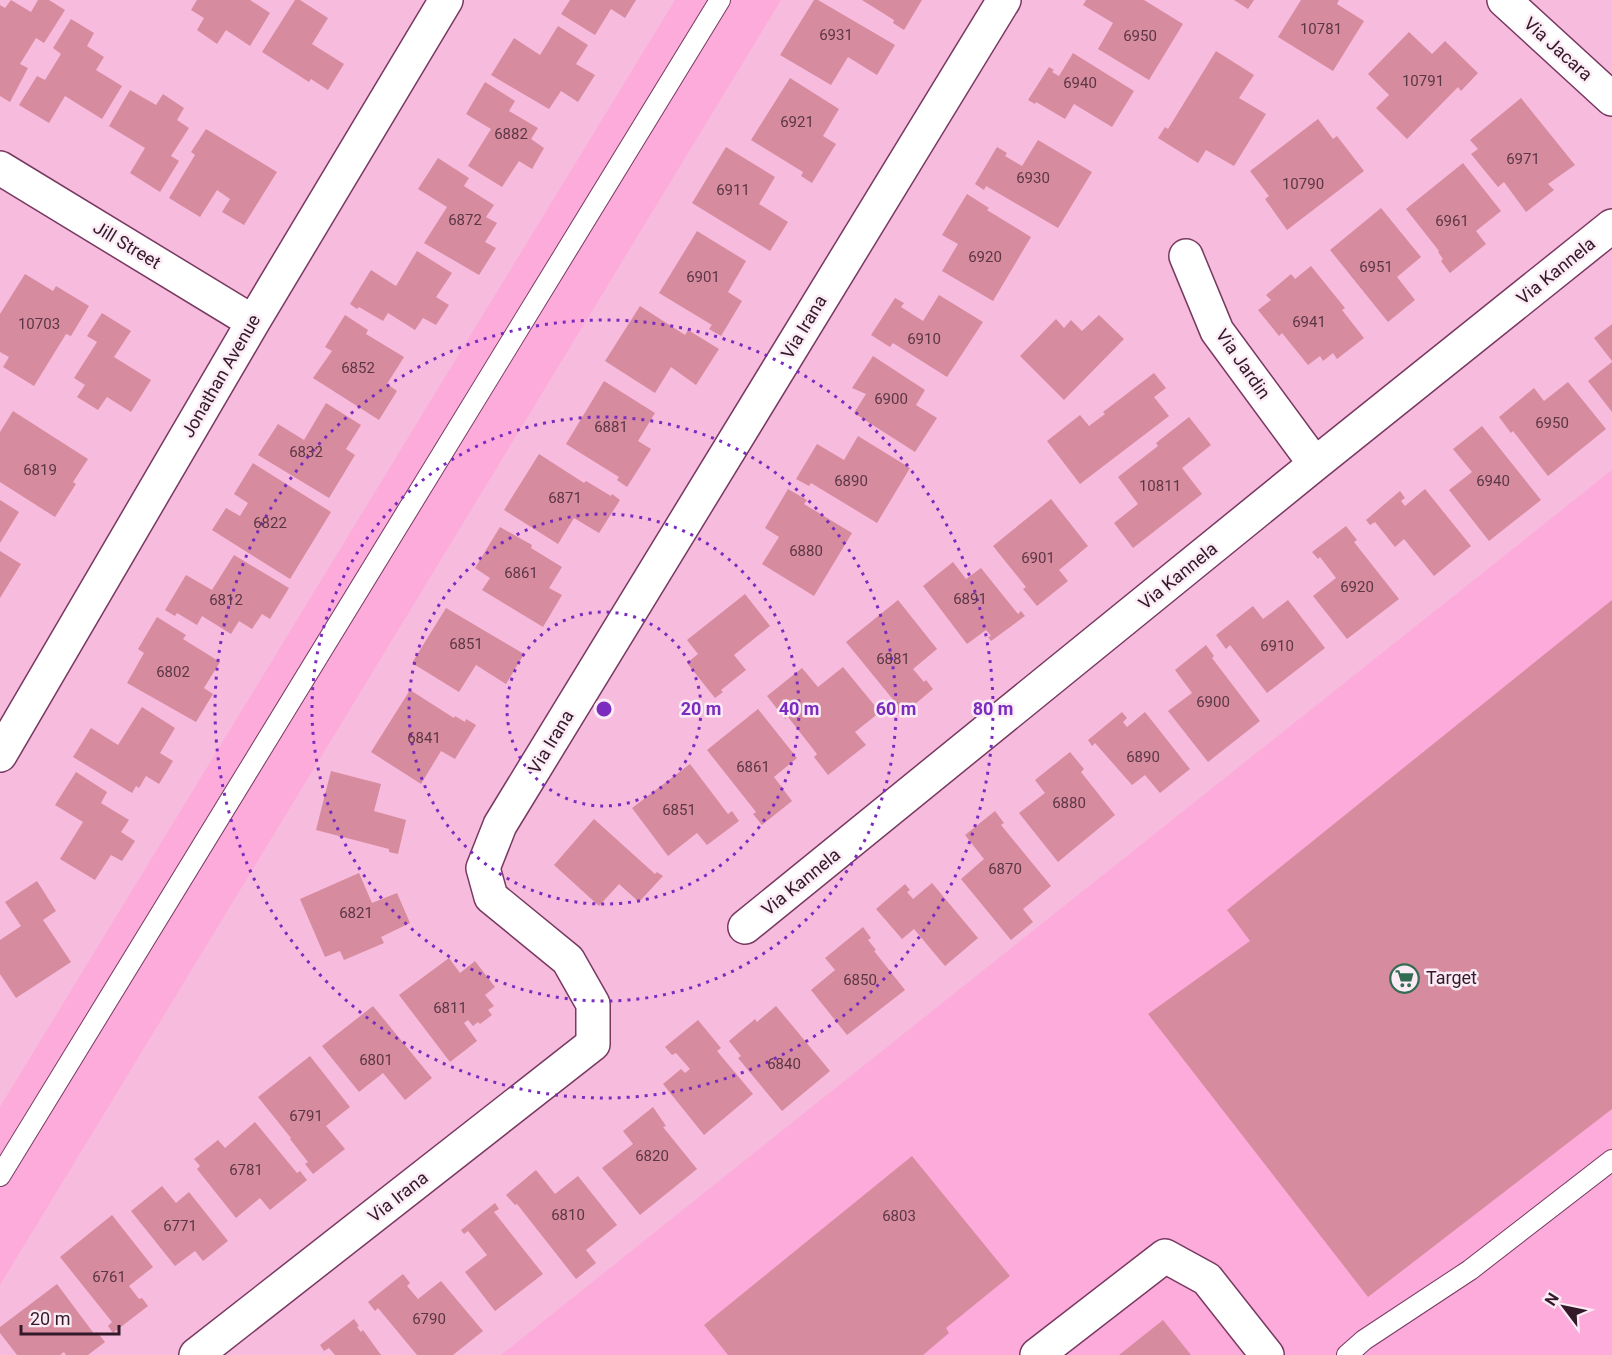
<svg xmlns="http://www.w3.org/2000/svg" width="1612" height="1355" font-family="Roboto,sans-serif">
<rect width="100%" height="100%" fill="#f7bbdd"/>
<!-- built -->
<path fill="#fcabdb" d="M675 0H781L0 1285V1107Z
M1612 470V1355H501L936 1008Z"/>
<!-- building -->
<path fill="#d68c9e" d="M11 0 31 12 38 0H49L65 10 44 43 36 38 20 64 28 68 10 102 0 96V5L5 8Z
M197 0H250L270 13 250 46 226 30 217 44 197 30 204 18 191 10Z
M295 0H300L328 18 312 44 344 64 328 90 311 79 309 82 262 52Z
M570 0H636L625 18 611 9 595 35 561 14Z
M814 0H818L895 45 877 75 848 57 831 85 780 55Z
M862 0H922L904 30 893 23 894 20Z
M1086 0H1144L1183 24 1149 80 1098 49 1113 23 1083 5Z
M1234 0H1254L1248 9Z
M1301 0H1339L1337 4 1364 21 1333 71 1278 37Z
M71 19 94 33 87 46 104 57 96 70 122 86 102 119 65 96 49 123 19 105 37 76 45 80 61 54 53 48Z
M558 26 588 45 576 64 595 75 578 102 561 91 549 109 491 75 514 38 540 55Z
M1409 32 1432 54 1445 41 1478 73 1461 91 1458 87 1407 139 1376 108 1389 95 1368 74Z
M1216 51 1254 75 1239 98 1266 114 1234 166 1206 150 1198 163 1158 138 1165 127 1168 129Z
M1073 53 1134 91 1112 127 1074 104 1065 119 1036 102 1035 104 1028 100 1049 67 1054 70 1052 72 1059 76Z
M790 78 839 109 823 136 836 144 812 183 801 176 803 172 751 140Z
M485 82 515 101 509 111 538 128 531 139 544 148 532 169 519 161 502 187 468 166 491 129 466 114Z
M130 90 156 105 163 94 184 108 177 120 189 128 171 156 179 161 160 192 130 173 145 148 109 126Z
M1521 98 1575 165 1548 184 1554 190 1526 212 1504 182 1498 187 1471 154 1478 149 1470 140Z
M1318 119 1333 139 1337 136 1364 171 1287 230 1265 199 1269 196 1250 171Z
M206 129 277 172 244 225 222 212 230 199 217 190 200 217 169 198 195 155 191 152Z
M1038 140 1092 172 1058 228 986 186 984 190 975 184 997 147 1007 153 1005 156 1022 166Z
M726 147 775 177 759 204 788 222 770 251 692 203Z
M438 158 469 178 464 186 494 205 486 217 497 223 485 242 496 248 479 275 424 243 447 207 418 189Z
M1463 163 1501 211 1476 231 1486 244 1450 273 1441 261 1443 259 1438 252 1439 251 1406 209Z
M967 194 989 208 987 210 1031 237 993 301 942 271 958 244 942 235Z
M1381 208 1421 257 1397 277 1415 300 1388 322 1330 250Z
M697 231 746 261 728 292 742 301 721 336 709 329 712 325 659 293Z
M417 251 452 273 436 297 449 305 436 325 423 318 415 330 388 313 383 321 359 307 357 309 350 304 371 270 396 286Z
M1311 266 1345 308 1342 310 1364 338 1337 359 1333 353 1323 361 1320 356 1308 365 1282 333 1279 336 1258 310 1271 300 1266 295 1291 274 1295 279Z
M25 274 53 291 56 286 89 306 71 336 66 334 34 386 3 367 9 357 0 352V314Z
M939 295 983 322 947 377 893 343 890 347 871 335 895 298 904 303 901 307 923 321Z
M640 306 685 335 688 330 719 349 696 385 671 367 655 393 605 361Z
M102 313 131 331 114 357 151 380 131 412 107 397 98 410 77 397 85 385 74 378 97 342 87 336Z
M345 315 368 330 366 334 404 357 387 384 397 391 379 420 313 378 332 351 325 347Z
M1099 315 1124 339 1064 400 1020 356 1056 319 1064 328 1071 320 1082 331Z
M1612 324V361L1594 338Z
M873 356 925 390 916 405 937 418 915 452 854 413 866 394 852 388Z
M1612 362V412L1588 381Z
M1154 373 1166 388 1154 397 1169 416 1080 484 1047 441 1080 415 1089 426 1105 414 1103 412Z
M604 381 655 413 638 441 651 449 627 487 617 480 619 477 566 444Z
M1568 382 1606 429 1548 476 1513 431 1511 433 1499 417 1534 388 1544 401Z
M326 403 361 425 346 449 355 455 329 498 258 455 278 424 304 440Z
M13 411 88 459 73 482 76 484 55 517 0 482V432Z
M1189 417 1211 445 1182 468 1202 494 1133 548 1114 523 1138 504 1118 477 1158 446 1156 443Z
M1482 426 1541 500 1489 541 1449 490 1472 472 1453 449Z
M858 436 910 468 877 523 811 483 809 486 796 479 817 444 844 460Z
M539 454 584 483 586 481 611 496 612 494 620 500 599 533 574 518 558 544 504 510Z
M253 463 331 512 290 579 212 530 226 508 240 516 248 503 234 494Z
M788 489 807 500 804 504 852 533 814 596 762 564 779 537 765 528Z
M1425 489 1471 546 1434 576 1404 539 1395 547 1375 522 1370 525 1366 520 1400 491 1405 498 1401 501 1405 506Z
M1051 499 1088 546 1059 570 1068 581 1037 606 1023 589 1026 587 993 546Z
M0 500 19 512 0 543Z
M1346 526 1357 540 1354 542 1399 599 1347 639 1313 596 1336 578 1320 557 1318 559 1312 552Z
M500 527 532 545 531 548 562 567 549 588 562 595 543 627 482 590 490 578 475 568Z
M0 551 21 564 0 598Z
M234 555 289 588 270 619 262 614 252 629 239 621 231 634 202 616 197 625 177 613 175 616 165 610 186 575 212 590Z
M953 562 966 579 981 568 1018 614 1021 611 1025 616 991 641 988 637 991 636 986 630 967 644 923 586Z
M745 594 770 626 734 655 746 670 721 690 723 692 715 698 687 663 698 654 687 640Z
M898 600 937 649 913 669 924 682 926 680 933 689 901 716 892 705 895 702 846 642Z
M1288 600 1325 648 1267 693 1230 645 1226 649 1216 635 1253 606 1263 619Z
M1612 600V1109L1368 1297 1148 1014 1250 941 1227 910Z
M446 608 524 654 506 684 476 665 459 692 412 663Z
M157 617 186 635 183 639 220 662 204 688 213 694 196 722 127 683 144 653 138 649Z
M1206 645 1214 656 1212 658 1260 721 1208 762 1168 711 1192 693 1175 670Z
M843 667 880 712 855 732 866 745 828 775 814 757 817 754 788 717 785 719 767 696 802 668 818 687Z
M410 690 454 718 455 716 465 722 466 719 476 725 455 759 441 751 421 784 371 752Z
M142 707 175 728 160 753 173 761 159 784 146 776 139 788 136 786 132 793 73 757 91 728 118 745Z
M758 709 797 758 774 777 792 801 762 825 753 814 756 812 707 750Z
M1122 712 1127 718 1123 722 1127 727 1145 712 1190 769 1160 793 1145 775 1132 785 1095 743 1092 746 1088 740Z
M1070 752 1084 769 1081 772 1115 815 1058 862 1019 813 1045 793 1035 780Z
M690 764 728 814 732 811 739 821 707 845 697 833 668 856 632 808Z
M331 771 381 784 374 811 406 820 398 854 389 852V849L316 830Z
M76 772 107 792 101 803 129 820 121 832 135 841 122 861 111 855 95 880 60 859 83 822 55 805Z
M995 811 1004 823 1001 825 1051 886 1023 909 1033 922 1011 940 961 879 984 859 965 835Z
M594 819 655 874 657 872 663 876 639 902 619 884 599 906 554 865Z
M359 873 372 903 397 893 410 923 381 937 384 943 344 960 340 951 325 957 300 899Z
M37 881 56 911 43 920 71 962 16 998 0 974V940L21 926 5 902Z
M932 883 978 938 945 966 914 929 902 939 876 909 905 884 910 890 907 892 913 899Z
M863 927 871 938 868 940 876 950 874 951 905 990 847 1035 811 990 835 970 825 958Z
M449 958 460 973 475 961 495 987 485 995 494 1006 488 1010 492 1015 480 1024 478 1022 473 1026 468 1020 464 1023 477 1041 450 1062 399 995Z
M373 1006 432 1078 405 1100 383 1073 359 1092 322 1046Z
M776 1006 830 1071 782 1111 738 1058 741 1056 729 1041 755 1019 757 1022Z
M698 1020 721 1048 717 1051 753 1094 704 1135 663 1084 681 1069 685 1073 690 1069 676 1053 672 1055 665 1047Z
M310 1056 350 1107 326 1126 345 1149 313 1174 305 1164 308 1162 290 1139 291 1138 258 1097Z
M653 1107 666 1126 663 1127 697 1169 640 1215 602 1168 633 1144 623 1131Z
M255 1122 297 1173 300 1171 307 1180 270 1210 260 1198 236 1218 197 1169 200 1166 194 1159 218 1140 225 1148Z
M912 1156 1010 1276 946 1328 949 1333 923 1355H728L704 1325Z
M536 1170 555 1194 578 1176 617 1225 586 1250 596 1263 576 1279 517 1204 515 1205 506 1195Z
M162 1186 176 1203 189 1192 228 1241 203 1261 195 1251 175 1266 131 1211Z
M495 1203 499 1209 494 1212 543 1274 495 1311 465 1272 487 1255 468 1231 464 1234 461 1230Z
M112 1215 153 1267 129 1286 139 1299 142 1298 148 1306 113 1333 108 1326 112 1322 60 1257Z
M403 1274 410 1283 407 1286 418 1299 441 1281 483 1331 453 1355H417L378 1308 375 1311 368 1302Z
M57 1284 95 1335 97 1332 105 1342 88 1355H66L64 1352 60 1355H17L0 1333V1327Z
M354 1319 359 1326 357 1327 361 1332 363 1330 381 1355H335L329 1348 324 1351 320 1345Z
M1163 1320 1191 1355H1119Z"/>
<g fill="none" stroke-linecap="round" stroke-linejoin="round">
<defs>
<path id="lane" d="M0 1176 720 0
M1347 1355 1364 1340 1470 1270 1612 1160"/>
<path id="street" d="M1504 0 1612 99
M0 168 253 322
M1186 256 1217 331 1315 464
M0 755 253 322 446 0
M745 927 1315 464 1612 226
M196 1355 593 1044V1004L568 960 491 897 483 868 500 825 1004 0
M1037 1355 1165 1256 1207 1279 1267 1355"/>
</defs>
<!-- lane casing -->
<use href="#lane" stroke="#783961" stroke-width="22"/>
<!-- street casing -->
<use href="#street" stroke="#783961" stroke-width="36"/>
<!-- lane -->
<use href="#lane" stroke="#fff" stroke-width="20"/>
<!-- street -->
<use href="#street" stroke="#fff" stroke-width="33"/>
</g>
<!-- distance rings -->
<g fill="none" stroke="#7b2cbf" stroke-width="3" stroke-dasharray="3 6">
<circle cx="604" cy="709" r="97"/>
<circle cx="604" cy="709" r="195"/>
<circle cx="604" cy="709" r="292"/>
<circle cx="604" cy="709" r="389"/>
</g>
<!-- icons -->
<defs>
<symbol id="supermarket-ring" viewBox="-11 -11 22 22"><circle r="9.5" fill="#fbebf4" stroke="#336c53" stroke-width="1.5"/><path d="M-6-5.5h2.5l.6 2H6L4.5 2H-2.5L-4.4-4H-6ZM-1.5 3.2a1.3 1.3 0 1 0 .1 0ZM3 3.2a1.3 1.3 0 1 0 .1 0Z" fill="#336c53"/></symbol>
</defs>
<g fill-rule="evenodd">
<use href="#supermarket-ring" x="1388" y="962" width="33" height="33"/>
</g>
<g text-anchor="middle" stroke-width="5" stroke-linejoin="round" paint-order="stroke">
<!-- number labels -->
<g font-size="15" fill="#5c3647">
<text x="1321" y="34">10781</text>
<text x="836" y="40">6931</text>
<text x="1140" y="41">6950</text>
<text x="1423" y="86">10791</text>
<text x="1080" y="88">6940</text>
<text x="797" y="127">6921</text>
<text x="511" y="139">6882</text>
<text x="1523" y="164">6971</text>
<text x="1033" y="183">6930</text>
<text x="1303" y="189">10790</text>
<text x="733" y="195">6911</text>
<text x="465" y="225">6872</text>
<text x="1452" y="226">6961</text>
<text x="985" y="262">6920</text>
<text x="1376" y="272">6951</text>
<text x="703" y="282">6901</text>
<text x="1309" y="327">6941</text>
<text x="39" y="329">10703</text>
<text x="924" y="344">6910</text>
<text x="358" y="373">6852</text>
<text x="891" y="404">6900</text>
<text x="1552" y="428">6950</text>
<text x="611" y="432">6881</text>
<text x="306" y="457">6832</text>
<text x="40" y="475">6819</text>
<text x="851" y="486">6890</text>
<text x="1493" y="486">6940</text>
<text x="1160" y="491">10811</text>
<text x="565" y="503">6871</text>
<text x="270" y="528">6822</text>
<text x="806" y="556">6880</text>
<text x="1038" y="563">6901</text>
<text x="521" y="578">6861</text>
<text x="1357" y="592">6920</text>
<text x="970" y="604">6891</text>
<text x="226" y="605">6812</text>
<text x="466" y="649">6851</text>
<text x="1277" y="651">6910</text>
<text x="893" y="664">6881</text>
<text x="173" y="677">6802</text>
<text x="1213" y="707">6900</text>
<text x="424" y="743">6841</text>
<text x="1143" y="762">6890</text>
<text x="753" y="772">6861</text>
<text x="1069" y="808">6880</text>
<text x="679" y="815">6851</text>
<text x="1005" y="874">6870</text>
<text x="356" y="918">6821</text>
<text x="860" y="985">6850</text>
<text x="450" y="1013">6811</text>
<text x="376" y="1065">6801</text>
<text x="784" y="1069">6840</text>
<text x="306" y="1121">6791</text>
<text x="652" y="1161">6820</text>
<text x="246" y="1175">6781</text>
<text x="568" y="1220">6810</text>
<text x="899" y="1221">6803</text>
<text x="180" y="1231">6771</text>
<text x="109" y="1282">6761</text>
<text x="429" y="1324">6790</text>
</g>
<!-- street labels -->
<g font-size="18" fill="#34192a" stroke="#fbebf4">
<text transform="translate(1558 49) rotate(42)" y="6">Via Jacara</text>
<text transform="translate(127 245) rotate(31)" y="6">Jill Street</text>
<text transform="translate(1556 271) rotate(-39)" y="6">Via Kannela</text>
<text transform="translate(804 327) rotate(-59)" y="6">Via Irana</text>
<text transform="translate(1243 364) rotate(55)" y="6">Via Jardin</text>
<text transform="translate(221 376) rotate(-60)" y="6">Jonathan Avenue</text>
<text transform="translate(1178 576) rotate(-39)" y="6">Via Kannela</text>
<text transform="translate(551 742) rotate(-59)" y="6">Via Irana</text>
<text transform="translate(801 882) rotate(-39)" y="6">Via Kannela</text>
<text transform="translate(398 1197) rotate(-38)" y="6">Via Irana</text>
</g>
<!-- poi labels -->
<g font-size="18" fill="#34192a" stroke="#fbebf4" text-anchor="start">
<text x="1426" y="984">Target</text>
</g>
</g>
<circle cx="604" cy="709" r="9" fill="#7b2cbf" stroke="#fbebf4" stroke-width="3"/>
<g font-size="18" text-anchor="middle" font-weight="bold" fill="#7b2cbf" stroke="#fbebf4" stroke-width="5" stroke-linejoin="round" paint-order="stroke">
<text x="701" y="715">20 m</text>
<text x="799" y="715">40 m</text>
<text x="896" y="715">60 m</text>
<text x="993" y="715">80 m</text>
</g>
<!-- north arrow -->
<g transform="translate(1564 1307) rotate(302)" stroke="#fbebf4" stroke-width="4.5" paint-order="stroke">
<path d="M0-4.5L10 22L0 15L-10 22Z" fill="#34192a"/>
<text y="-9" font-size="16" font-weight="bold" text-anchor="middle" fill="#34192a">N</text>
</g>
<!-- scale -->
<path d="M21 1325v9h98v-9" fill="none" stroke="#34192a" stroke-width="3"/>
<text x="30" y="1325" font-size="18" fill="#34192a" stroke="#fbebf4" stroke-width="4.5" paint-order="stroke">20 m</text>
</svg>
